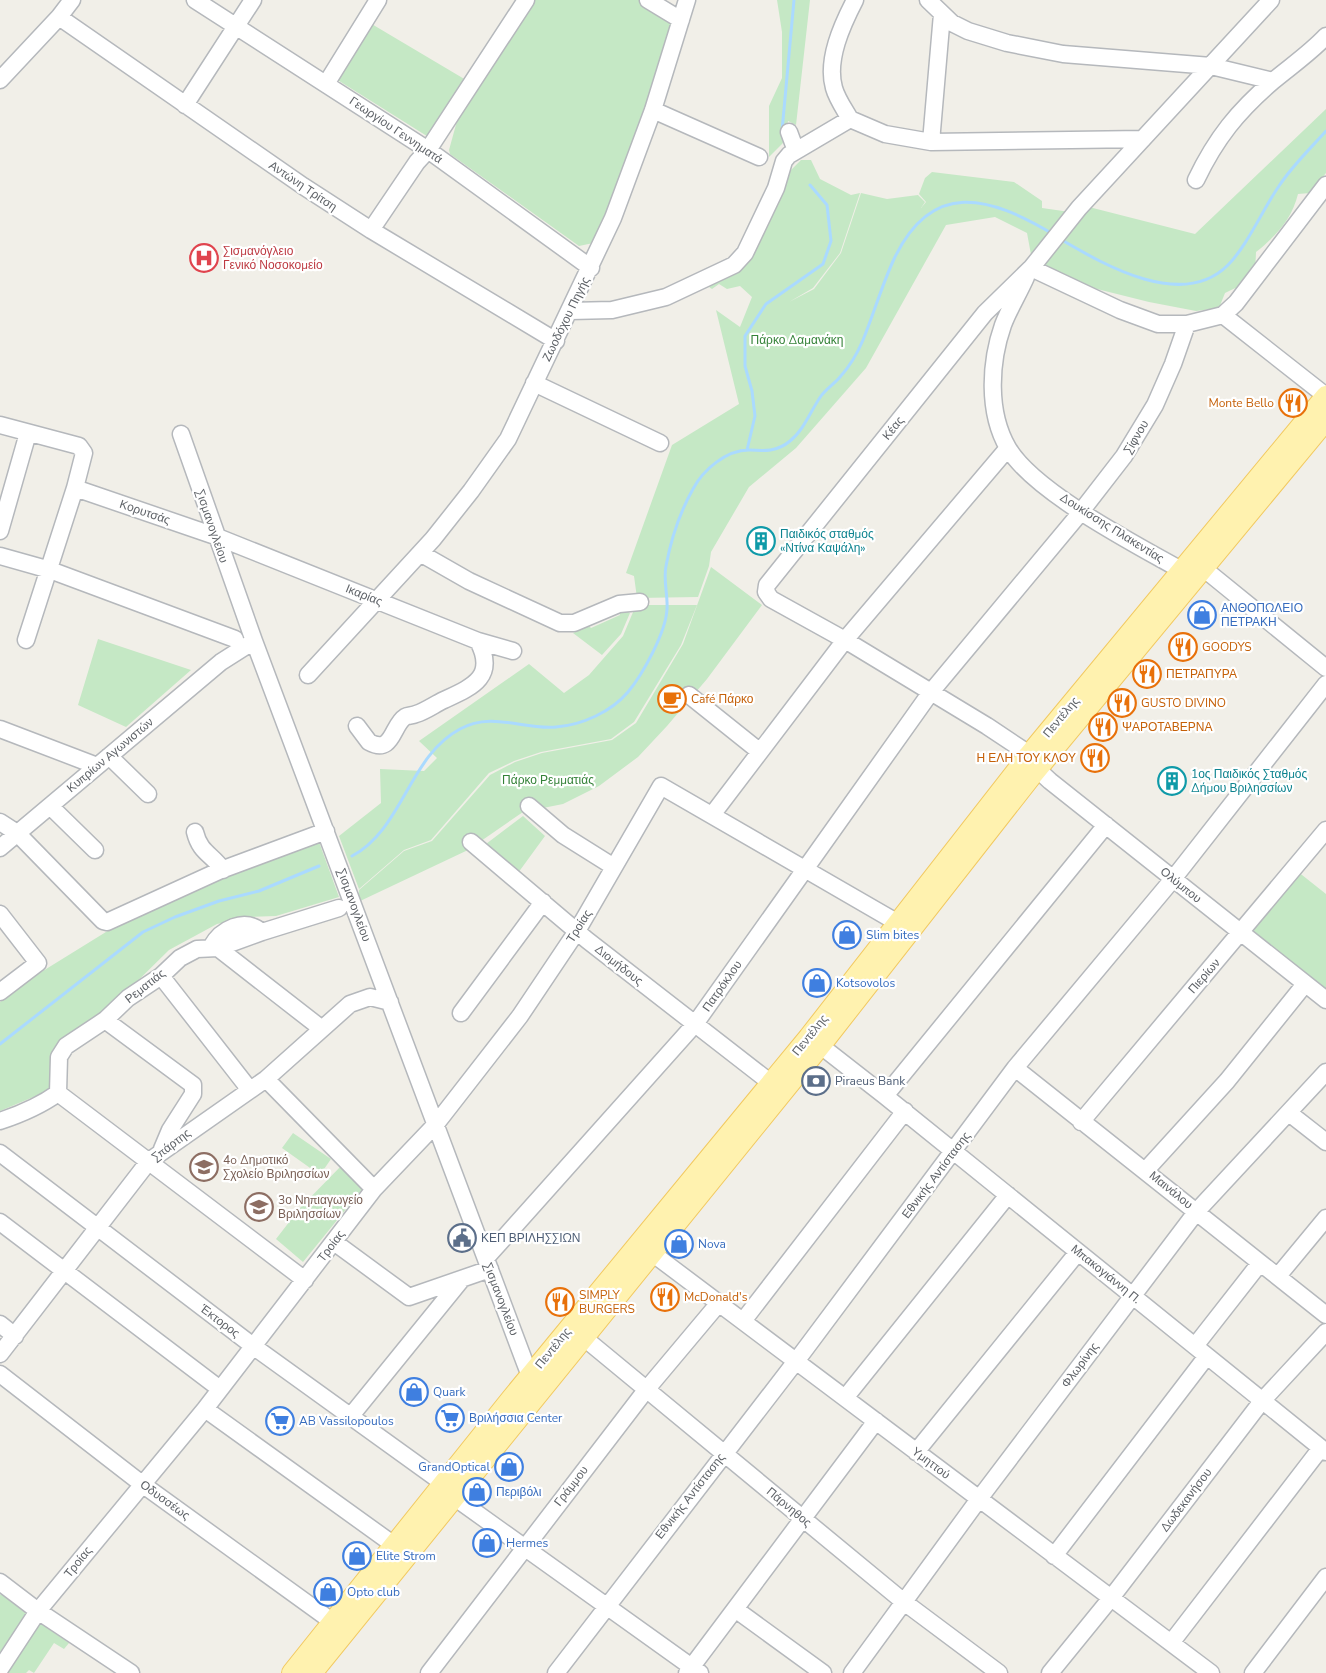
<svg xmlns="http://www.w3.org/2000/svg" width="1326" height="1673" font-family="'Nunito Sans',sans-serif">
<rect width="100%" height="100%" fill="#f1efe8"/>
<!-- green -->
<path fill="#c5e8c5" d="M535 0H639L669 19 671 26 628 160 598 242 579 246 450 154 449 150 457 121Z
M777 0H810L796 125 788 121 785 141 769 157V106L782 78V32Z
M370 23 466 80 430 138 336 79Z
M1326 109V173L1310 193 1298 194C1292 219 1276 236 1256 252 1255 283 1252 280 1225 293L1219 308 1196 311 1149 302 1097 289 1056 273 1038 263 1085 206 1195 234Z
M801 160H811L820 179 851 195 860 193 840 253 813 288 789 302 814 289 841 253 861 193 887 199 918 195 925 202 921 208 926 202 919 194 925 178 932 172 1014 182 1042 201V208L1070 212 1032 260 1027 233 995 217 946 225 866 368 796 448 749 487 711 552 709 566 698 597 637 598 634 576 626 573 672 445 739 404 716 310 740 327 752 297 740 286 727 289 719 284 712 289 706 285 747 255 790 171Z
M711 567 762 605 707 679 667 726 638 757 599 786 563 804 523 812 468 850 358 902 359 890 404 851 432 841 490 775 515 762 542 753 612 740 636 723 683 644Z
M636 605H697L681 645 634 722 611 739 541 752 514 761 489 773 431 840 404 850 359 889 339 836 381 803 380 769 424 771 437 758 419 741 529 664 564 693 589 675 623 636Z
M624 610 630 613 621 634 602 655 573 633 589 626 591 628 620 615 619 612Z
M98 639 191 670 126 727 78 705Z
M523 816 545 836 518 873 482 847Z
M319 842 339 897 276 916 250 917 217 924 169 950 102 1016 61 1044 50 1090 0 1111V1002L38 974 114 927 223 873Z
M1297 871 1326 894V991L1250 930Z
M293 1133 331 1159 320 1175 282 1148Z
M342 1165 364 1187 303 1262 276 1239 300 1208Z
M1 1594 27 1614 0 1652V1595Z
M40 1623 69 1643 64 1649 54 1643 34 1673 29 1670 26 1673H8Z"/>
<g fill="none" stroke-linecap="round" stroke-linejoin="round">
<!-- stream -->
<path stroke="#aadaff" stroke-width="3" d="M782 131 794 0
M1060 239C1103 264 1182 311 1228 265 1247 246 1263 209 1279 186 1292 166 1310 149 1326 131
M747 450 755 416 752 391 745 366V336L766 304 823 264 831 241 827 205 810 185
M352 856C403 829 409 756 460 729 492 711 523 730 556 727 582 725 611 712 628 692 643 674 666 632 667 609 668 595 663 580 666 566 671 539 680 512 693 489 703 470 726 450 749 450 764 451 777 452 790 441 804 430 811 410 821 396 826 389 834 384 840 377 849 367 858 352 863 340 874 313 882 285 894 259 932 179 989 196 1053 234
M0 1044 143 932 175 917 219 901 259 891 319 866"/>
<defs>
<path id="minor" d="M195 0 428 150 591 268
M648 0 681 20
M928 0 952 23 968 31 1007 43 1063 54 1211 66 1273 81
M1271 0 1079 208 1032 267 985 313 767 585 766 592 771 599 845 640 987 726 1026 752 1037 769 1050 781 1326 1000
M59 17 303 186 371 230 556 341
M0 80 59 17 72 0
M326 84 378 0
M185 105 253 0
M653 110 759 157
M850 119 885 134 931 142 1143 139
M850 119C845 110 837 99 834 88 826 60 842 25 855 0
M789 132 796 151
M931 142 942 14
M1196 180C1216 138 1238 111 1273 81 1291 66 1310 53 1326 36
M371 230 417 162 428 150 526 0
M1031 268 1120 310 1158 324H1187L1223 315 1236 303 1326 185
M1026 277C1019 293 1009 309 1003 325 990 362 987 412 1008 448 1034 492 1135 544 1181 570
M570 311 612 310 666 297 734 265 745 253 776 188 784 161 789 155 850 119
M1223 315 1326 396
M534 383 660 443
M0 425 79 446 84 453 75 488 26 640
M181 434 254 641 525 1363 530 1376 538 1383
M75 488 215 536 478 641 513 651
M0 531 28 433
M420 553 469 581 560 623H574L619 604 640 602
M0 556 50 570 235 639
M1203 568 1326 668
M308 675 433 539 471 491 508 439 613 218 653 110 687 0
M689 695 759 751
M357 726 369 742C393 755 392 725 405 717 408 715 412 716 416 714 426 711 435 704 444 700 472 687 497 677 478 641
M0 729 97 766
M109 756 148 794
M50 806 95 850
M529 806 563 835 614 867
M712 815 845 640 1008 448
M0 822 17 833 103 921 107 922 221 870 326 831
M195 832C200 853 212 854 223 870
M471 842 587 940 771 1083
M0 848 221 662 254 641
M0 914 38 963 0 992
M211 947C221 929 244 917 262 932
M218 948 322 1029
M161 976 250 1090
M461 1013 543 902
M105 1020 193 1085V1094L170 1130 162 1149
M812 1039 885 1096 1326 1452
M1015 1068 1326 1315
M266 1079 374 1189
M58 1093 305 1280
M885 1096 1106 825
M1289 1113 1326 1142
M0 1121C21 1114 40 1106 58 1093L59 1057 66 1046 105 1020 128 998 161 976 180 958 197 949 218 948 262 932 339 908
M1081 1122 1326 830
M0 1153 257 1349 443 1483
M1146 1170 1227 1081 1305 984
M0 1222 220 1389
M334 1242 409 1297 490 1269
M652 1253 1211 1673
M486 1258 695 1024 931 692 1076 518 1124 456 1155 405 1173 364 1187 324
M1278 1276 1326 1218
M743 1321 905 1111
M0 1324 15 1336
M583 1337 904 1602 999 1673
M1195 1346 1260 1263
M0 1354 149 1161 266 1079 350 1004 370 997 390 1002
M0 1374 142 1484 333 1622
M845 1398 1008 1195
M205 1409 394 1545
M350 1417 462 1279
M916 1452 1078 1252
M454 1497 700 1673
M1054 1556 1207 1356
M0 1582 38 1611 131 1673
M735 1609 823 1673
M1171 1643 1321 1448
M0 1669 38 1611 205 1409 374 1189 436 1124 520 1016 577 931 661 786 898 923
M429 1673 646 1390 719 1303
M556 1673 803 1352 1015 1068 1173 879 1326 684
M687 1673 876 1421
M852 1673 979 1499 1197 1211 1326 1072
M1050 1673 1111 1598 1262 1401 1326 1332
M1253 1673 1326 1577"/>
<path id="major" d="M292 1673 511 1399 809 1037 1029 755 1326 396
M312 1673 820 1046 1033 774 1326 420"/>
</defs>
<!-- minor casing -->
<use href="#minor" stroke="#b5b8bc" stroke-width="19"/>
<!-- major casing -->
<use href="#major" stroke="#f2c960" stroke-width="22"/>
<!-- minor -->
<use href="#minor" stroke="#fff" stroke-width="16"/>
<!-- major -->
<use href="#major" stroke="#fff2af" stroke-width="20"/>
</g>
<!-- icons -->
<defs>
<symbol id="hospital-ring" viewBox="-11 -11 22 22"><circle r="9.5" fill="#fff" stroke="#e0444e" stroke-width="1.5"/><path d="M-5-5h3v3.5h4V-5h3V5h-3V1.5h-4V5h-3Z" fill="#e0444e"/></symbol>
<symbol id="restaurant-ring" viewBox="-11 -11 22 22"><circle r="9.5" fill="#fff" stroke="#e8710a" stroke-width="1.5"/><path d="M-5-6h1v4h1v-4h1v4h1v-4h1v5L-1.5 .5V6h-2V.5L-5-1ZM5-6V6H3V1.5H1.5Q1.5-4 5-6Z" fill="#e8710a"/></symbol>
<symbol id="building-ring" viewBox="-11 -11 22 22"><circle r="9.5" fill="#fff" stroke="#0f9aa8" stroke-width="1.5"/><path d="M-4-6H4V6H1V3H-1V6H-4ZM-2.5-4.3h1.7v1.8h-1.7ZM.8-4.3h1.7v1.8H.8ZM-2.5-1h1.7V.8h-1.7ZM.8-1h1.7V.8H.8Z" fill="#0f9aa8"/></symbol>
<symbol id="shop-ring" viewBox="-11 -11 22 22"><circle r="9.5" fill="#fff" stroke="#3f7fe0" stroke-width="1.5"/><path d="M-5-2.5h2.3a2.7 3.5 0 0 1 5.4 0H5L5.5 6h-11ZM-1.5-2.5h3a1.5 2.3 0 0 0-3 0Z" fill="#3f7fe0"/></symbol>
<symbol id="cafe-ring" viewBox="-11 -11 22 22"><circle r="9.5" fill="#fff" stroke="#e8710a" stroke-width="1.5"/><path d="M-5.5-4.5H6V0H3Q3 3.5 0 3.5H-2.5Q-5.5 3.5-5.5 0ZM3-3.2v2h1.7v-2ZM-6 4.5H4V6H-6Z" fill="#e8710a"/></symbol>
<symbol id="bank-ring" viewBox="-11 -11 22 22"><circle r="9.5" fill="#fff" stroke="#5c6f8a" stroke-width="1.5"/><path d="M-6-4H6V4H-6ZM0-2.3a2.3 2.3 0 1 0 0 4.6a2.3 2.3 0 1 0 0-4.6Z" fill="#5c6f8a"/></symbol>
<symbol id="school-ring" viewBox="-11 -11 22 22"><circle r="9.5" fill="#fff" stroke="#8d6e63" stroke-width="1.5"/><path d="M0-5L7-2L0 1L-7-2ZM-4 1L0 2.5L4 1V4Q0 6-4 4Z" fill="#8d6e63"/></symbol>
<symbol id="civic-ring" viewBox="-11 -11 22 22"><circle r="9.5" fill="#fff" stroke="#5c6f8a" stroke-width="1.5"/><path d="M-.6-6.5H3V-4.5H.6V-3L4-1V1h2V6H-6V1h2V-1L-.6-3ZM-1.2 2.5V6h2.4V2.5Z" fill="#5c6f8a"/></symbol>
<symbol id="supermarket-ring" viewBox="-11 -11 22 22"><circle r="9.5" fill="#fff" stroke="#3f7fe0" stroke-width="1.5"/><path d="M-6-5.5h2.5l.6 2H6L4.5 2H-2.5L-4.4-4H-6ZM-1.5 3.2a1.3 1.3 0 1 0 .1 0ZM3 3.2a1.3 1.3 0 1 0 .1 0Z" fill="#3f7fe0"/></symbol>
</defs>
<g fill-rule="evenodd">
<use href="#hospital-ring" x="188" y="242" width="32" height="32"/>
<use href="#restaurant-ring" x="1277" y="387" width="32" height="32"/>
<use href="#building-ring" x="745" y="525" width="32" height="32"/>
<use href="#shop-ring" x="1186" y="599" width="32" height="32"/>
<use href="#restaurant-ring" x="1167" y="631" width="32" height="32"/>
<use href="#restaurant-ring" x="1131" y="658" width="32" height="32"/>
<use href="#cafe-ring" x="656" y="683" width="32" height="32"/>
<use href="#restaurant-ring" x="1106" y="687" width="32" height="32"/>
<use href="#restaurant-ring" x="1087" y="711" width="32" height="32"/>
<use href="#restaurant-ring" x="1079" y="742" width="32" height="32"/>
<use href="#building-ring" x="1156" y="765" width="32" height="32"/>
<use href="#shop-ring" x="831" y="919" width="32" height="32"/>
<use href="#shop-ring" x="801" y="967" width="32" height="32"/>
<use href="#bank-ring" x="800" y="1065" width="32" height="32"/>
<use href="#school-ring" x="188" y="1151" width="32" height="32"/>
<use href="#school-ring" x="243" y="1191" width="32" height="32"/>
<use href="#civic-ring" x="446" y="1222" width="32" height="32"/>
<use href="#shop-ring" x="663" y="1228" width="32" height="32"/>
<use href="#restaurant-ring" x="649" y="1281" width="32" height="32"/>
<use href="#restaurant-ring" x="544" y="1286" width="32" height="32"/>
<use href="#shop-ring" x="398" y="1376" width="32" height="32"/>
<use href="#supermarket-ring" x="434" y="1402" width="32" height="32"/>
<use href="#supermarket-ring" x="264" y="1405" width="32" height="32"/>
<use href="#shop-ring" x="493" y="1451" width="32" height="32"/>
<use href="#shop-ring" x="461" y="1476" width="32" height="32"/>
<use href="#shop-ring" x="471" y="1527" width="32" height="32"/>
<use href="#shop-ring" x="341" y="1540" width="32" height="32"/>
<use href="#shop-ring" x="312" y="1576" width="32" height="32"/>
</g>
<g text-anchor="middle" stroke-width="4.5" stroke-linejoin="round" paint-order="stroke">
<!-- street labels -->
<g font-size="12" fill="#5f6368" stroke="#fff">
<text transform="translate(396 130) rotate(34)" y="4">Γεωργίου Γεννηματά</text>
<text transform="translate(303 186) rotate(34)" y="4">Αντώνη Τρίτση</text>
<text transform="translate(566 319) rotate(-64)" y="4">Ζωοδόχου Πηγής</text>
<text transform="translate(893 428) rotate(-51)" y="4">Κέας</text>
<text transform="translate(1136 437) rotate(-59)" y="4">Σίφνου</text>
<text transform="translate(145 512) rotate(19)" y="4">Κορυτσάς</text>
<text transform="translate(212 526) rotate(71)" y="4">Σισμανογλείου</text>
<text transform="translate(1112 528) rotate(32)" y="4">Δουκίσσης Πλακεντίας</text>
<text transform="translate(364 595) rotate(22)" y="4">Ικαρίας</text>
<text transform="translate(1061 717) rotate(-50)" y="4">Πεντέλης</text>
<text transform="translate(110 755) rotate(-40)" y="4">Κυπρίων Αγωνιστών</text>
<text transform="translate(1181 885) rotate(39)" y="4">Ολύμπου</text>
<text transform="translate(354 905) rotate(70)" y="4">Σισμανογλείου</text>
<text transform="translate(579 926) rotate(-58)" y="4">Τροίας</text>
<text transform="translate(619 965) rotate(38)" y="4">Διομήδους</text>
<text transform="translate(1204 976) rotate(-49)" y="4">Πιερίων</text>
<text transform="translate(145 986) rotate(-38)" y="4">Ρεματιάς</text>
<text transform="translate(722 986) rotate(-55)" y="4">Πατρόκλου</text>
<text transform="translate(810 1035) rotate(-51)" y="4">Πεντέλης</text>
<text transform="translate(171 1145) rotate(-37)" y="4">Σπάρτης</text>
<text transform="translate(936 1175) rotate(-53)" y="4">Εθνικής Αντίστασης</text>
<text transform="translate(1171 1190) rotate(39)" y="4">Μαινάλου</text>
<text transform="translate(331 1246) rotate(-53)" y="4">Τροίας</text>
<text transform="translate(1106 1274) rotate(39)" y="4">Μπακογιάννη Π.</text>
<text transform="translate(501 1299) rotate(69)" y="4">Σισμανογλείου</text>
<text transform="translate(220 1321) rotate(37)" y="4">Έκτορος</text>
<text transform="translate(553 1348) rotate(-51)" y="4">Πεντέλης</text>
<text transform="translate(1080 1365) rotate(-53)" y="4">Φλωρίνης</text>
<text transform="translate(931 1463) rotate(37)" y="4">Υμηττού</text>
<text transform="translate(571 1486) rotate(-52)" y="4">Γράμμου</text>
<text transform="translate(690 1496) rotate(-52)" y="4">Εθνικής Αντίστασης</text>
<text transform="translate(165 1500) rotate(36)" y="4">Οδυσσέως</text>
<text transform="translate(1186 1500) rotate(-53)" y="4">Δωδεκανήσου</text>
<text transform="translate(789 1507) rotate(40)" y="4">Πάρνηθος</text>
<text transform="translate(78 1562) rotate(-51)" y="4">Τροίας</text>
</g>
<!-- health labels -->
<g font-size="12" fill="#be3a42" stroke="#fff" text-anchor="start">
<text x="223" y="255">Σισμανόγλειο<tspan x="223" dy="14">Γενικό Νοσοκομείο</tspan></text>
</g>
<!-- park labels -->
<g font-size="12" fill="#348238" stroke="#fff">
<text x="797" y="344">Πάρκο Δαμανάκη</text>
<text x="548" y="784">Πάρκο Ρεμματιάς</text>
</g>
<!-- food labels -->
<g font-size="12" fill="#c56008" stroke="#fff" text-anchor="start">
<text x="1274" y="407" text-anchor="end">Monte Bello</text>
<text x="1202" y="651">GOODYS</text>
<text x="1166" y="678">ΠΕΤΡΑΠΥΡΑ</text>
<text x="691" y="703">Café Πάρκο</text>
<text x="1141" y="707">GUSTO DIVINO</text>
<text x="1122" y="731">ΨΑΡΟΤΑΒΕΡΝΑ</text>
<text x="1076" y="762" text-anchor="end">Η ΕΛΗ ΤΟΥ ΚΛΟΥ</text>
<text x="579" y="1299">SIMPLY<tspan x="579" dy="14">BURGERS</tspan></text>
<text x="684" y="1301">McDonald's</text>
</g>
<!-- culture labels -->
<g font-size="12" fill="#0d838f" stroke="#fff" text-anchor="start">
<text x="780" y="538">Παιδικός σταθμός<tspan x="780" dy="14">«Ντίνα Καψάλη»</tspan></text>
<text x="1191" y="778">1ος Παιδικός Σταθμός<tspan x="1191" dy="14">Δήμου Βριλησσίων</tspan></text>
</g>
<!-- shop labels -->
<g font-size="12" fill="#366cbe" stroke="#fff" text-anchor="start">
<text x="1221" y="612">ΑΝΘΟΠΩΛΕΙΟ<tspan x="1221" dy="14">ΠΕΤΡΑΚΗ</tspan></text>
<text x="866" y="939">Slim bites</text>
<text x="836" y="987">Kotsovolos</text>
<text x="698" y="1248">Nova</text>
<text x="433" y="1396">Quark</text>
<text x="469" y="1422">Βριλήσσια Center</text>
<text x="299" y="1425">AB Vassilopoulos</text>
<text x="490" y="1471" text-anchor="end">GrandOptical</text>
<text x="496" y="1496">Περιβόλι</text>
<text x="506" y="1547">Hermes</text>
<text x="376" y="1560">Elite Strom</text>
<text x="347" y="1596">Opto club</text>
</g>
<!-- service labels -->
<g font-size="12" fill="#4e5e75" stroke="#fff" text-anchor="start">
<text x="835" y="1085">Piraeus Bank</text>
<text x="481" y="1242">ΚΕΠ ΒΡΙΛΗΣΣΙΩΝ</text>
</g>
<!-- education labels -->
<g font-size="12" fill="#785e54" stroke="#fff" text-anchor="start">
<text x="223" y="1164">4o Δημοτικό<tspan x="223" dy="14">Σχολείο Βριλησσίων</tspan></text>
<text x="278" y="1204">3ο Νηπιαγωγείο<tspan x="278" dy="14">Βριλησσίων</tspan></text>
</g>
</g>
</svg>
